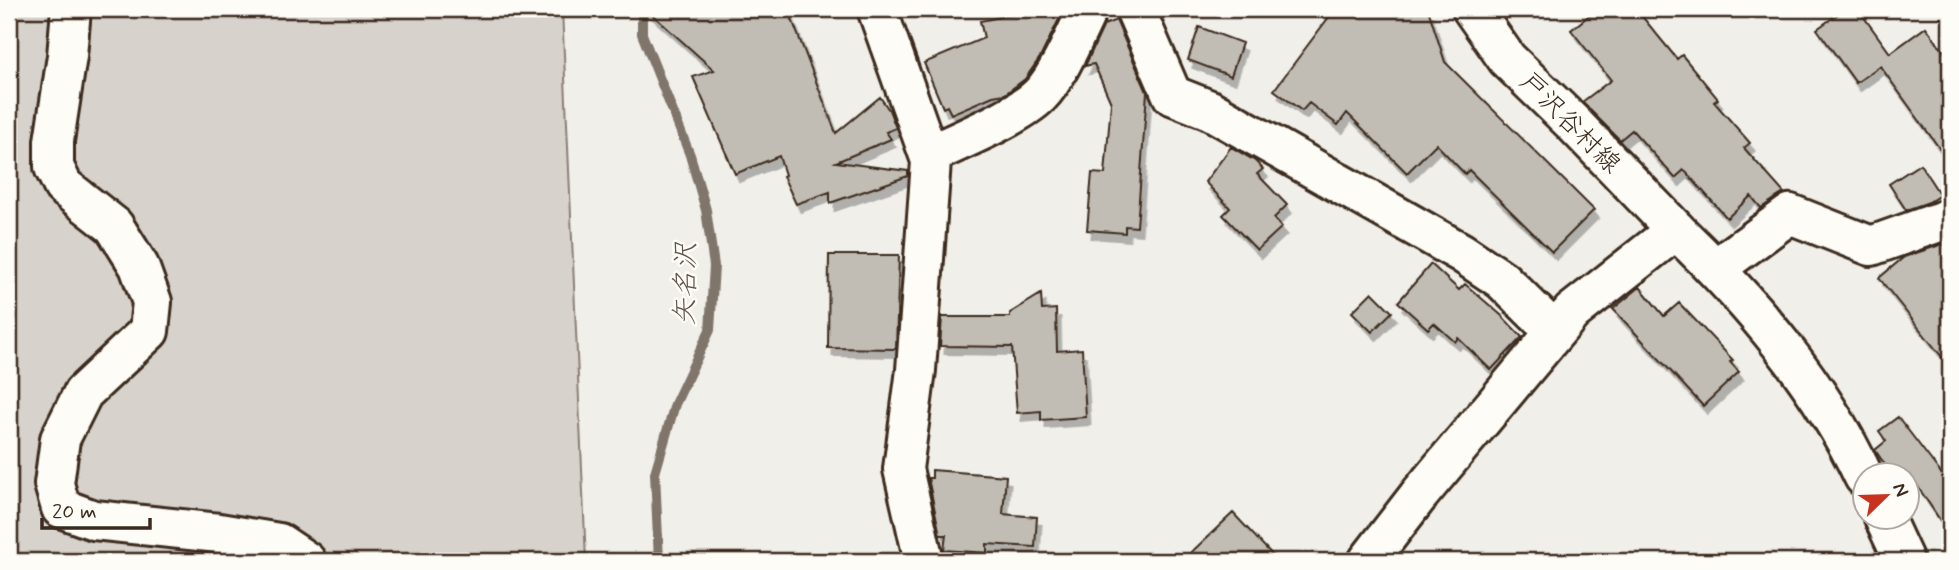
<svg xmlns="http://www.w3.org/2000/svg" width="1959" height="570" font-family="Mynerve,'Klee One',sans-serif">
<defs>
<filter id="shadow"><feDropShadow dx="4.5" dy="8" stdDeviation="0" flood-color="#0004"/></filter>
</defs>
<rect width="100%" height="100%" fill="#f1efea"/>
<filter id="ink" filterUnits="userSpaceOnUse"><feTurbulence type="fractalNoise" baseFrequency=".0143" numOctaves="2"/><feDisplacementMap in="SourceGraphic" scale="14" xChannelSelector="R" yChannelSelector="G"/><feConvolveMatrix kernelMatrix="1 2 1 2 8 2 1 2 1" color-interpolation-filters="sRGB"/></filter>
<g filter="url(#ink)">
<!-- green -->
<path fill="#d7d2cc" stroke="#897e75" stroke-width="2" d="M9 9H562L586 561H9Z"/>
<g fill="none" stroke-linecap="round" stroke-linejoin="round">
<!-- stream -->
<path stroke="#80746b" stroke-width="10" d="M642 9V34L690 155 706 210 714 266 710 330 675 404 655 473 659 561"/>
</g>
<!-- building -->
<path fill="#c1bcb4" stroke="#3b2a1e" stroke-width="2" filter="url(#shadow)" d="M646 9H788L836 133 880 97 889 110 896 128 886 132 891 139 836 162 908 171V176L830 203V192L796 204 783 176 785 175 779 156 735 174 693 77 714 70Z
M1042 9H1064L1041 56 1025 79 1005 94 993 96 951 114 947 106 943 108 924 63 984 38 980 21Z
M1335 9H1428L1445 62 1594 210 1552 252 1469 170 1465 174 1436 144 1407 173 1347 113 1338 125 1309 103 1302 111 1274 90Z
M1597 9H1636L1677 59 1682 55 1718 99 1714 102 1750 143 1744 148 1784 193 1761 208 1751 196 1727 218 1684 170 1675 178 1632 130 1620 140 1582 102 1611 80 1571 30Z
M1845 9H1858L1890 53 1926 27 1950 60V163L1880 66 1856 83 1817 29Z
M1116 20 1147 92 1137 227 1125 226V233L1087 230 1092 173 1105 174 1111 103 1094 64 1085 66 1104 25Z
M1199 27 1242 43 1231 76 1188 60Z
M1231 147 1255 161 1263 169 1257 174 1287 205 1274 218 1282 227 1257 250 1223 215 1230 208 1205 182Z
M1920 164 1940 195 1929 202 1906 210 1889 184Z
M1943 244 1950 252V367L1879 278 1904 257Z
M829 255H899L896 349 828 348Z
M1431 264 1459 290 1465 284 1501 315 1522 337 1491 370 1458 338 1455 342 1434 323 1428 329 1398 302Z
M1640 287 1664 316 1679 303 1733 360 1730 362 1739 372 1703 406 1613 309Z
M1372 292 1392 312 1372 332 1352 312Z
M1041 294 1042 310 1056 309 1057 351 1082 349 1086 417 1041 420V411L1017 413 1012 347 940 346 942 317H1010V313Z
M1898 417 1950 485V535L1910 475H1892L1875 450 1886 441 1879 431Z
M932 470 1006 476 1003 514 1037 517 1035 547 987 544V553L944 550 946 535H940L928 478H932Z
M1233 513 1278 561H1182Z"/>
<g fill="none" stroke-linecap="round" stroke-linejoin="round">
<defs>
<path id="minor" d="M71 9 67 56 54 141V167L63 186 114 226 139 266 152 302 149 331 83 393 60 439 54 484 61 508 94 520 219 533 279 543 306 561
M877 9 931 161 916 370 903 469 924 561
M1135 9 1172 95 1210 110 1462 253 1502 280 1555 332
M929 155C958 141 1018 117 1040 95 1058 77 1076 33 1088 9
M1716 268 1790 214 1871 246 1950 218
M1884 518 1904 561
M1368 561 1419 495 1572 312 1676 230C1751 302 1820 383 1864 477"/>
<path id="major" d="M1472 9 1507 59 1572 122 1676 230"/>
</defs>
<!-- minor casing -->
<use href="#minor" stroke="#3b2a1e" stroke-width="44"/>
<!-- major casing -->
<use href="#major" stroke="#3b2a1e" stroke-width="44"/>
<!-- minor -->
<use href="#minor" stroke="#fdfcf7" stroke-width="38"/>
<!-- major -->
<use href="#major" stroke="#fdfcf7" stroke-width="38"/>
</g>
</g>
<g text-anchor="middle" stroke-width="5" stroke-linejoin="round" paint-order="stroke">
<!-- street labels -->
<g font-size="26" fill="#3b2a1e" stroke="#fdfcf7">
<text transform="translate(1571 122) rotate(45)" y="9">戸沢谷村線</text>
</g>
<!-- water labels -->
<g font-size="28" font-style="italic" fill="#63554b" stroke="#fdfcf7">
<text transform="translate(684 284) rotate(-89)" y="10">矢名沢</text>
</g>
</g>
<!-- margin -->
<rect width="1959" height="570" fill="none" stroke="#fdfcf7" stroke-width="35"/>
<rect x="18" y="18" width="1924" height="535" fill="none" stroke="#3b2a1e" stroke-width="2.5" filter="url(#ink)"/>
<!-- north arrow -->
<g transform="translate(1886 496) rotate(67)"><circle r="33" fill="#fdfcf7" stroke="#afa8a0" stroke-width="2"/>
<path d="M0-5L12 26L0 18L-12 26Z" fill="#c8321e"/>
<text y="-10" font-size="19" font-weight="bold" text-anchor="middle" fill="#3b2a1e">N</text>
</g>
<!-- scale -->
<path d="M42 518v10h108v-10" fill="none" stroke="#3b2a1e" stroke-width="3.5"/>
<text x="52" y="518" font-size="21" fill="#3b2a1e" stroke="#fdfcf7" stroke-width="5" paint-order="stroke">20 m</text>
</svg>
